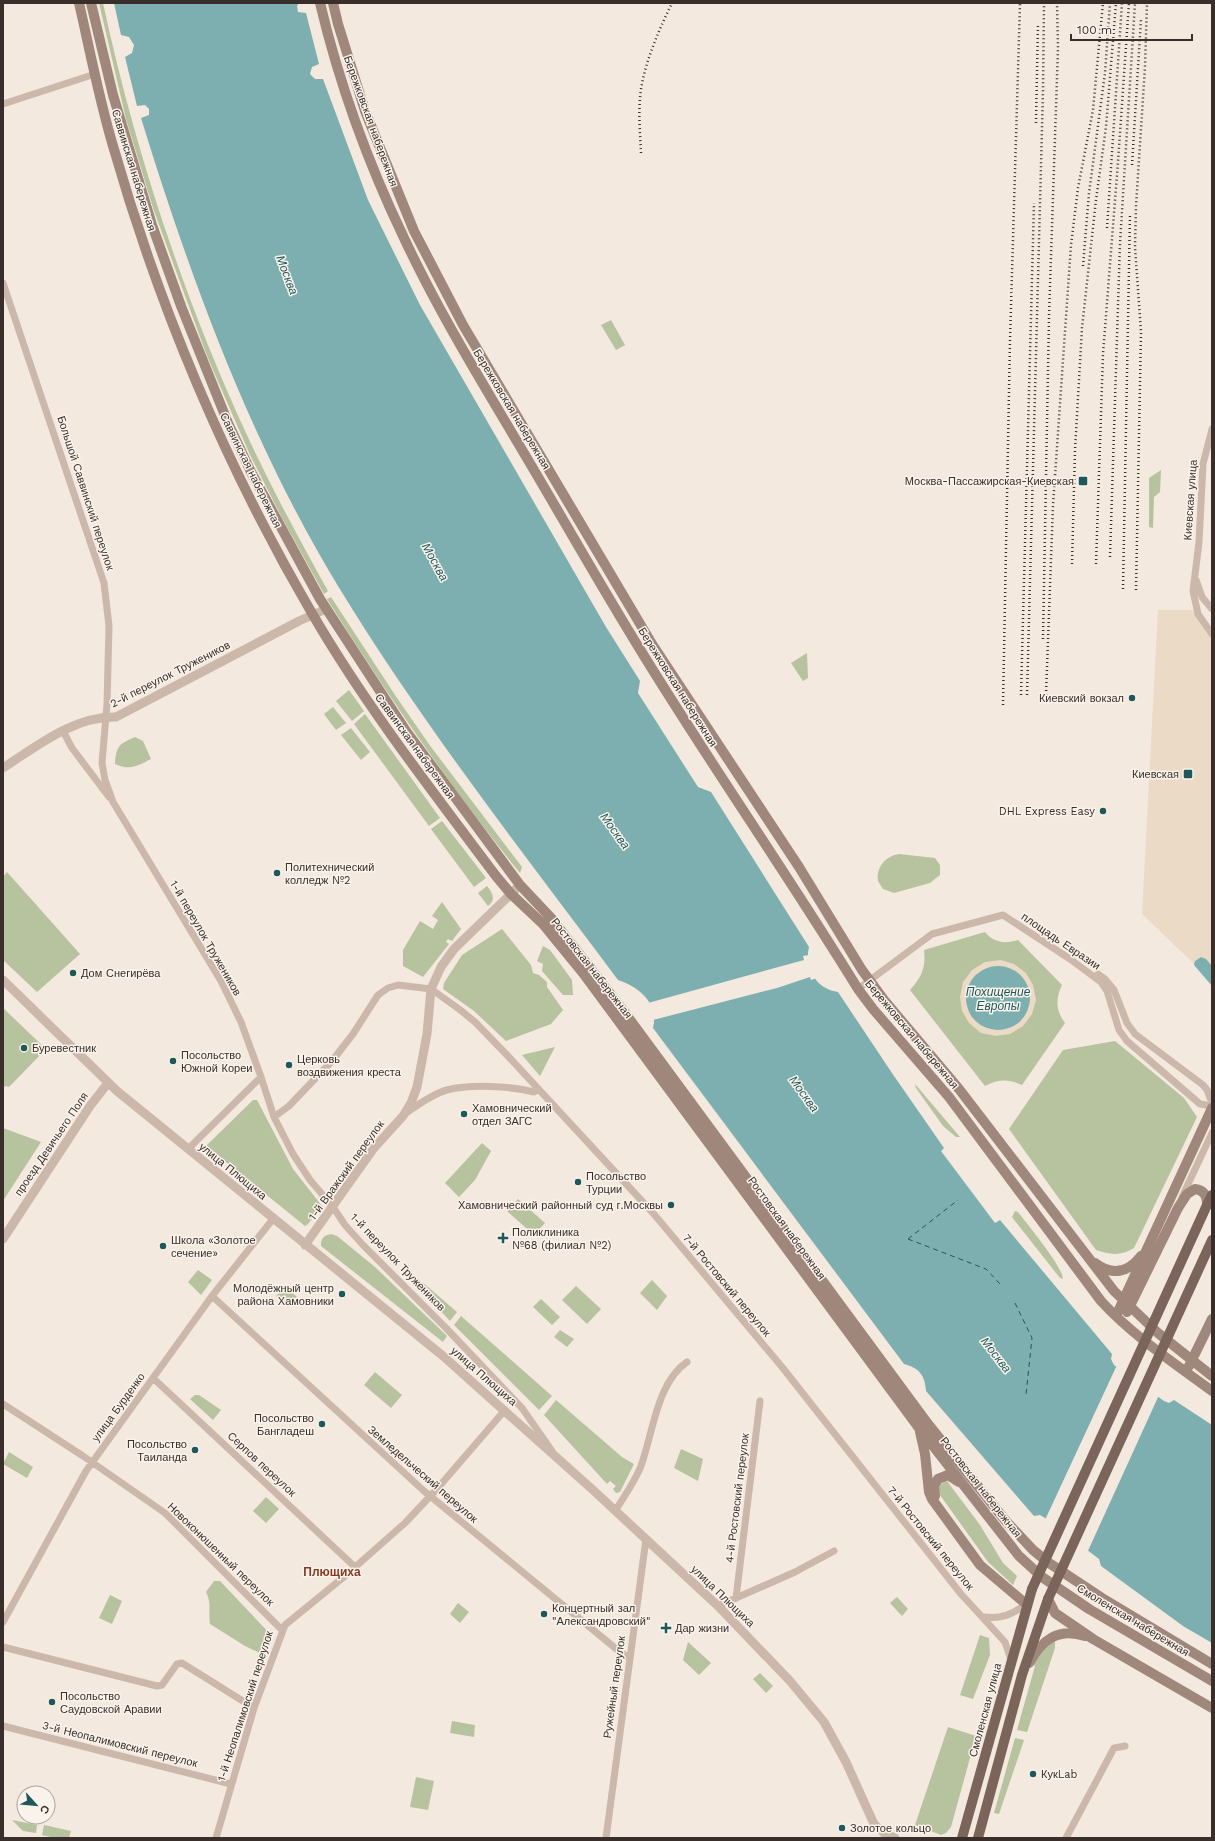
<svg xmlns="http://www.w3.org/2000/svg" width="1215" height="1841" font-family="'Work Sans',sans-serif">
<rect width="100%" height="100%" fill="#f3e9de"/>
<!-- green -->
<path fill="#b7c29e" d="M99 3H103C135 151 183 296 246 433 271 487 299 539 328 591L324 594 281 516 250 455 207 356 153 208 126 119Z
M611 320 625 345 616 350 601 325Z
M1161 470 1160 492 1154 497 1153 528 1149 527V478Z
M331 597 395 695 431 747 522 867 520 873C449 786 387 694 327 599Z
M807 653 808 678 803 681 791 663Z
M349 690 364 711 352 721 336 701Z
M333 707 346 723 336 730 324 714Z
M365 714 440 818 429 826 354 724Z
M351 728 370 752 361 760 341 735Z
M135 737 143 741 151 759C137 766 130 771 115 764 116 746 119 744 135 737Z
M442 821 486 878 474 887 431 829Z
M899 854 935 858 940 865V875L930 883 894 893 883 889 878 881C876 867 886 856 899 854Z
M7 872 80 954 37 992 3 960V877Z
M487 886C493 893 496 900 488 906L478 893Z
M442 902 461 929 452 941 448 939 446 942 449 944 423 977 403 966V950L420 921 433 929 438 920 432 916Z
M502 929 531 965 533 973 539 975 547 982V987L563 1010 551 1024 506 1041 474 1011 443 989 444 983 462 955Z
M985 932C994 943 1005 944 1018 940L1062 985C1055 999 1056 1011 1065 1023L1022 1085C1008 1079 999 1079 985 1086L910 990C922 977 926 967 924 950Z
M543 946 550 950 572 980 573 995H563L542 971 543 964 537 961Z
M3 1008 46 1049 9 1087 5 1086 3 1089Z
M1115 1041 1184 1098 1197 1117 1134 1248C1121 1256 1110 1255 1096 1250L1009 1129 1063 1050Z
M555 1047 540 1076 522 1055Z
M915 1084 960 1137H956L943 1126 916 1088Z
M253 1100H257L293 1169 322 1206 308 1224 305 1226 206 1146Z
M3 1128 41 1142 3 1201Z
M482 1143 491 1151 475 1180 459 1197 445 1183Z
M518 1199 545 1223 534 1235 507 1211Z
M1015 1211 1018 1212C1027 1224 1063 1267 1063 1279L1060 1278 1015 1221 1012 1217Z
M331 1234 337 1236 375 1267 447 1336 443 1342 321 1246C321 1238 323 1236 331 1234Z
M407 1269 457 1312 450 1321 404 1272Z
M198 1270 212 1280 201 1295 188 1282Z
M652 1280 667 1296 657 1310 640 1293Z
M285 1286 297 1297 288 1307 276 1296Z
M576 1286 601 1309 587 1324 562 1300Z
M541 1299 560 1317 552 1325 533 1307Z
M461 1316 552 1396 539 1410 454 1325Z
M560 1330 574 1339 567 1347 554 1337Z
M375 1372 402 1395 391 1408 364 1385Z
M195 1395H199L221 1410 213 1420 190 1399Z
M556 1400 622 1457 634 1464 620 1492 616 1493 613 1489 616 1486 610 1481 607 1484 544 1415Z
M681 1449 703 1459 698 1481 674 1468Z
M9 1452 33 1467 27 1478 3 1464Z
M947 1481 980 1525 1003 1563 1017 1576 1013 1585 988 1562 940 1495 938 1489 941 1484Z
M266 1497 279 1509 266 1523 253 1511Z
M214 1581H220L271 1635 264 1655 245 1646 210 1624C208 1612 212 1603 206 1592Z
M110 1595 122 1601 112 1624 99 1618Z
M897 1597 908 1609 902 1616 890 1603Z
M458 1603 469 1612 460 1623 450 1614Z
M980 1635 989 1638 990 1655 973 1699 960 1695Z
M1055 1638V1648L1027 1732 1017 1730 1035 1666 1033 1665 1035 1659Z
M688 1642 711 1663 699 1675 683 1660Z
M760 1673 773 1686 766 1693 753 1679Z
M452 1721 475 1725 474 1737 450 1733Z
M948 1727 976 1736 951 1827 946 1833 941 1835 915 1825Z
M1015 1738 1024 1740 999 1814 994 1813Z
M416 1777 434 1781 428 1810 410 1807Z
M12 1820 37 1825 36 1833 23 1831Z
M44 1825 71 1831 69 1838H55L42 1835Z"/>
<!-- plaza -->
<path fill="#ebdac5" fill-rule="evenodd" d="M1158 610H1192L1212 629V981L1142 914Z
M1001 960 1014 964 1026 973 1033 985 1036 1000 1032 1014 1023 1026 1010 1034 996 1036 981 1033 969 1023 962 1011 960 997 963 982 972 970 985 962ZM991 967H1000L1010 969 1024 980 1030 997 972 1018 968 1009 966 1000Z"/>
<!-- water -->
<path fill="#7dafb0" d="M114 3H299L297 6 298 12 306 13 319 64 312 67 310 74 315 79H323L368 200 420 305 606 627 640 681 638 693 698 787 711 792 809 947C804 968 816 989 838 992L894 1076 944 1148 941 1151 995 1223 1000 1220 1112 1354 1111 1359 1114 1365 1164 1401 1169 1403 1174 1400 1212 1425V1643L1183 1626 1101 1566 1099 1559 1045 1518 1040 1515 1034 1516 926 1391C925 1375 919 1368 904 1364L653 1028C659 1003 639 987 618 980 522 851 422 724 338 586 250 441 191 280 141 118L149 115V109L145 105 137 106 125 57 132 53 134 45 129 37 121 35Z
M1201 957 1206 959 1212 966V986L1194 965 1195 961Z
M966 998a32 32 0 1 1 64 0a32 32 0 1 1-64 0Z"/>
<!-- pier -->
<path fill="#f3e9de" d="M809 955V961L817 978 811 980 810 977 777 988 653 1020 654 1023 652 1024 651 1012 646 1000 648 1003 804 960 803 956Z
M1117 1365 1159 1395 1087 1553 1045 1520Z"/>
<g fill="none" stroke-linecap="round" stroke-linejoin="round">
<!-- ferry -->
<path stroke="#1e585b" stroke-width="1" stroke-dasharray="5 4" stroke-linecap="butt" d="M908 1239 986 1269 1001 1285
M908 1239 958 1200
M1015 1303 1032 1338 1026 1395"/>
<!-- minor -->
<path stroke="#cbb8aa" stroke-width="7" d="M3 104 95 74
M3 283 104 583 109 626 107 704 102 763 105 780 113 802 221 981 241 1022 261 1077 274 1117 293 1154 310 1180 333 1207 345 1225 363 1245 445 1327 522 1408 552 1451
M1212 429 1203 464 1199 542 1193 591 1198 614 1212 634
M1196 580 1202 597 1212 609
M63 731 72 748 109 797
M1098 974 1105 979 1114 990 1127 1023 1135 1034 1203 1085 1207 1090 1212 1103
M858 989 932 934 1003 915 1070 959 1101 982 1107 991 1119 1030 1127 1041 1200 1104 1212 1106
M406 1113C418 1105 432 1094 447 1090 471 1084 510 1086 534 1092L538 1089
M274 1117 289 1106 332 1061 353 1034 378 995 388 988 398 985 431 989 459 1009 475 1022 506 1054 653 1213 782 1367 961 1594 1005 1642 1011 1660
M188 1149 261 1077
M1182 1197 1212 1133
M212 1296 424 1491 620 1652 629 1658
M153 1378 355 1567
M3 1404 83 1456 165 1513 282 1630
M615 1511C624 1497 635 1481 641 1466 653 1433 657 1382 687 1362
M736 1598 760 1401
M718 1606 795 1572 834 1551
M984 1617C1001 1619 1012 1615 1026 1604
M3 1622 86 1471 212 1296 273 1219
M3 1647 157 1686 162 1685 177 1664 182 1663 254 1708
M3 1726 231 1784
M216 1838 254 1708 285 1625 345 1576 405 1523 436 1490 505 1410
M606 1838 646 1539
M1066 1838 1114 1748 1125 1746"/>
<!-- tertiary -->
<path stroke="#cbb8aa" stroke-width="9" d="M3 768C37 746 74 716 116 717L299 621 326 609
M3 980 117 1091 443 1356 593 1490 718 1606 790 1681 824 1722 846 1762 874 1824 885 1834 895 1838
M3 1239 90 1106 108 1083
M305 1245 374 1148 403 1116 411 1103 417 1087 427 1034 431 989 441 967 454 949 520 885"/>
<!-- secondary -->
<path stroke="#9f877b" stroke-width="10" d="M79 3C90 51 99 99 113 146 160 310 227 468 313 615 366 706 433 792 496 876L511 894 543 924 583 973 919 1428 1019 1556 1042 1577 1089 1609 1212 1681
M91 3 113 95 152 225 181 306 228 423 251 472 320 599 406 731 520 885 552 919 622 1009 928 1424 1005 1520 1033 1550 1049 1563 1102 1598 1212 1664
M320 3C339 83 368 163 404 238 440 315 485 387 528 460 566 524 602 588 641 651 711 765 788 875 858 989L873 1009 949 1097 1101 1301C1133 1336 1174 1363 1212 1391
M333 3 338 24 365 111 414 231 463 325 652 644 799 867 862 970 884 1000 959 1089 1114 1291 1158 1333 1212 1376
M1095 1263C1112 1276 1128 1273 1141 1256
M1127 1312 1178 1208 1187 1194 1195 1189C1204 1190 1207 1196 1207 1205
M1116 1316 1212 1108
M1189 1366 1212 1319
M920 1432 925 1454 929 1492 932 1499 980 1565 1026 1604
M935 1496 934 1486 938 1479 948 1475 959 1482
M1048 1599 1055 1613 1093 1639 1212 1708
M1029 1663C1042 1640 1058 1627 1085 1636"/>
<!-- primary -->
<path stroke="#7b655a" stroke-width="10" d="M1207 1205 1212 1195
M962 1838 1032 1589
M978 1838 1022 1675 1048 1599"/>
<!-- rail -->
<path stroke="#392e29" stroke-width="2.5" stroke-dasharray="1 3" stroke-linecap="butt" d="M1036 123 1038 23
M641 153C640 132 638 110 641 89 646 59 659 30 672 3
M1132 165 1141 19
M1107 228 1122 3
M1083 266 1089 193 1105 73 1110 3
M1110 557 1120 243 1135 3
M1072 564 1075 450 1082 328 1096 200 1106 127 1116 3
M1096 564 1103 354 1118 162 1129 3
M1123 589 1130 213
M1136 590 1141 332 1135 247 1136 206 1145 67 1147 3
M1043 639 1049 316 1058 48 1057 3
M1021 695 1034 203
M1027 695 1043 90 1044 3
M1046 695 1053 505 1071 245 1078 188 1093 110 1103 3
M1003 705 1010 340 1020 3"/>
<!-- primary-bridge -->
<path stroke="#7b655a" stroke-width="10" d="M1032 1589 1207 1205
M1048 1599 1212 1240"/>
</g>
<!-- markers -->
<g fill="#1e585b" stroke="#faf3eb" stroke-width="1.5">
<rect x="1078" y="476" width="10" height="10" rx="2"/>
<circle cx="1132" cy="698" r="4"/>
<rect x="1183" y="769" width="10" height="10" rx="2"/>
<circle cx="1103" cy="811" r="4"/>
<circle cx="277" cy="873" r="4"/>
<circle cx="73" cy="973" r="4"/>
<circle cx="24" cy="1048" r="4"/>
<circle cx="173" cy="1061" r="4"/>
<circle cx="289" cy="1065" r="4"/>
<circle cx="464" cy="1114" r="4"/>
<circle cx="578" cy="1182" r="4"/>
<circle cx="671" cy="1205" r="4"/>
<path d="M501 1232h4v4h4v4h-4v4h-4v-4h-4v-4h4z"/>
<circle cx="163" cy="1246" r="4"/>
<circle cx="342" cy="1294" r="4"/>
<circle cx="322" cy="1424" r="4"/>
<circle cx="195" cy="1450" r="4"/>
<circle cx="544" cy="1614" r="4"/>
<path d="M664 1622h4v4h4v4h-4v4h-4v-4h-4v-4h4z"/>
<circle cx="52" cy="1702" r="4"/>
<circle cx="1033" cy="1774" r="4"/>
<circle cx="842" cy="1828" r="4"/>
</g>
<g text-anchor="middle" stroke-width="3" stroke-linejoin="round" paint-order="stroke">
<!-- street labels -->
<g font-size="11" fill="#392e29" stroke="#faf3eb">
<text transform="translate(371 121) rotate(70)" y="4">Бережковская набережная</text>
<text transform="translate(134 170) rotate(73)" y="4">Саввинская набережная</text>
<text transform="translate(512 409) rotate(59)" y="4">Бережковская набережная</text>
<text transform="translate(251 470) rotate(64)" y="4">Саввинская набережная</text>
<text transform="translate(86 493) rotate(72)" y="4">Большой Саввинский переулок</text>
<text transform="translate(1190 500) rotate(-86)" y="4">Киевская улица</text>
<text transform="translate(170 674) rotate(-27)" y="4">2-й переулок Тружеников</text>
<text transform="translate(678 687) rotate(58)" y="4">Бережковская набережная</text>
<text transform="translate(415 746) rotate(54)" y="4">Саввинская набережная</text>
<text transform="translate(206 938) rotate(60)" y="4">1-й переулок Тружеников</text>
<text transform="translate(1061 941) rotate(34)" y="4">площадь Евразии</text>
<text transform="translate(592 968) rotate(52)" y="4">Ростовская набережная</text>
<text transform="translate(912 1034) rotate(50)" y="4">Бережковская набережная</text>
<text transform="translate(51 1144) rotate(-56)" y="4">проезд Девичьего Поля</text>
<text transform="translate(346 1170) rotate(-54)" y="4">1-й Вражский переулок</text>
<text transform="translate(233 1171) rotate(39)" y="4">улица Плющиха</text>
<text transform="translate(787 1228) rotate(54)" y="4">Ростовская набережная</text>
<text transform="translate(398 1262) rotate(46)" y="4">1-й переулок Тружеников</text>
<text transform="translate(727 1285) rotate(50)" y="4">7-й Ростовский переулок</text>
<text transform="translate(484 1376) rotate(41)" y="4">улица Плющиха</text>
<text transform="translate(118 1407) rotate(-54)" y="4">улица Бурденко</text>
<text transform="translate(262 1464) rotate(43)" y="4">Серпов переулок</text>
<text transform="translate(423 1474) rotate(41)" y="4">Земледельческий переулок</text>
<text transform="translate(981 1487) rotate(52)" y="4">Ростовская набережная</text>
<text transform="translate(737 1498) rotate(-83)" y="4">4-й Ростовский переулок</text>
<text transform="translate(931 1538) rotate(51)" y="4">7-й Ростовский переулок</text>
<text transform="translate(221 1554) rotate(44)" y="4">Новоконюшенный переулок</text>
<text transform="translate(723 1596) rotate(44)" y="4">улица Плющиха</text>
<text transform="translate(1133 1620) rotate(31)" y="4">Смоленская набережная</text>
<text transform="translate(614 1687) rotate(-82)" y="4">Ружейный переулок</text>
<text transform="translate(245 1706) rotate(-72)" y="4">1-й Неопалимовский переулок</text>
<text transform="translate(985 1710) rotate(-75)" y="4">Смоленская улица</text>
<text transform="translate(120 1744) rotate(14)" y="4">3-й Неопалимовский переулок</text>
</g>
<!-- poi labels -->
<g font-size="11" fill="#392e29" stroke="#faf3eb" text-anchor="start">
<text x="1074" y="485" text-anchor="end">Москва-Пассажирская-Киевская</text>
<text x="1124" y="702" text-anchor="end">Киевский вокзал</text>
<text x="1179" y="778" text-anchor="end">Киевская</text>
<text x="1095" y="815" text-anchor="end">DHL Express Easy</text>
<text x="285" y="871">Политехнический<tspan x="285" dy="13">колледж №2</tspan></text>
<text x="81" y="977">Дом Снегирёва</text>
<text x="32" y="1052">Буревестник</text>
<text x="181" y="1059">Посольство<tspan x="181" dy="13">Южной Кореи</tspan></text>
<text x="297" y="1063">Церковь<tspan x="297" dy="13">воздвижения креста</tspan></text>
<text x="472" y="1112">Хамовнический<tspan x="472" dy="13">отдел ЗАГС</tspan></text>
<text x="586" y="1180">Посольство<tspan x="586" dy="13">Турции</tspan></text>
<text x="663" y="1209" text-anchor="end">Хамовнический районный суд г.Москвы</text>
<text x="512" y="1236">Поликлиника<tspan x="512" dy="13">№68 (филиал №2)</tspan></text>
<text x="171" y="1244">Школа «Золотое<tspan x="171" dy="13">сечение»</tspan></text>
<text x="334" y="1292" text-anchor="end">Молодёжный центр<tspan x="334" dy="13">района Хамовники</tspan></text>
<text x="314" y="1422" text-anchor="end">Посольство<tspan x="314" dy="13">Бангладеш</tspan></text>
<text x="187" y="1448" text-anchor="end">Посольство<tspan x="187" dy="13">Таиланда</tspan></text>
<text x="552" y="1612">Концертный зал<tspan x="552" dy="13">"Александровский"</tspan></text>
<text x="675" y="1632">Дар жизни</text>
<text x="60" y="1700">Посольство<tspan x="60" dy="13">Саудовской Аравии</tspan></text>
<text x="1041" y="1778">КукLab</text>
<text x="850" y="1832">Золотое кольцо</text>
</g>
<!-- water labels -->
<g font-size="12" font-style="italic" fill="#1e585b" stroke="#faf3eb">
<text transform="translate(287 275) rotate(69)" y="4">Москва</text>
<text transform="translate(435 562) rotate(61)" y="4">Москва</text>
<text transform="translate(615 831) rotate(54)" y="4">Москва</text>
<text x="998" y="996">Похищение<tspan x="998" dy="14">Европы</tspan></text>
<text transform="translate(804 1094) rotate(54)" y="4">Москва</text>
<text transform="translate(996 1355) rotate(52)" y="4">Москва</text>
</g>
<!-- neighbourhood labels -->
<g font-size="12" font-weight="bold" fill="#883922" stroke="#faf3eb">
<text x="332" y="1576">Плющиха</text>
</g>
</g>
<!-- border -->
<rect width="1215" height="1841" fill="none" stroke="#392e29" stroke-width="8"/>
<!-- north arrow -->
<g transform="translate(36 1805) rotate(117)"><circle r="19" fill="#faf3eb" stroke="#ada49d"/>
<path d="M0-3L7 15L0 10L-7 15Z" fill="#1e585b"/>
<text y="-6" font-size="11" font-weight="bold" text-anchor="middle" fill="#392e29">С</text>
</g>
<!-- scale -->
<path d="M1071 34v6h121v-6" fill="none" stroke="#392e29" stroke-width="2"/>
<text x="1077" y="34" font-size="12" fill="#392e29" stroke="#faf3eb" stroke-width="3" paint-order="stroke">100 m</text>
</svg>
